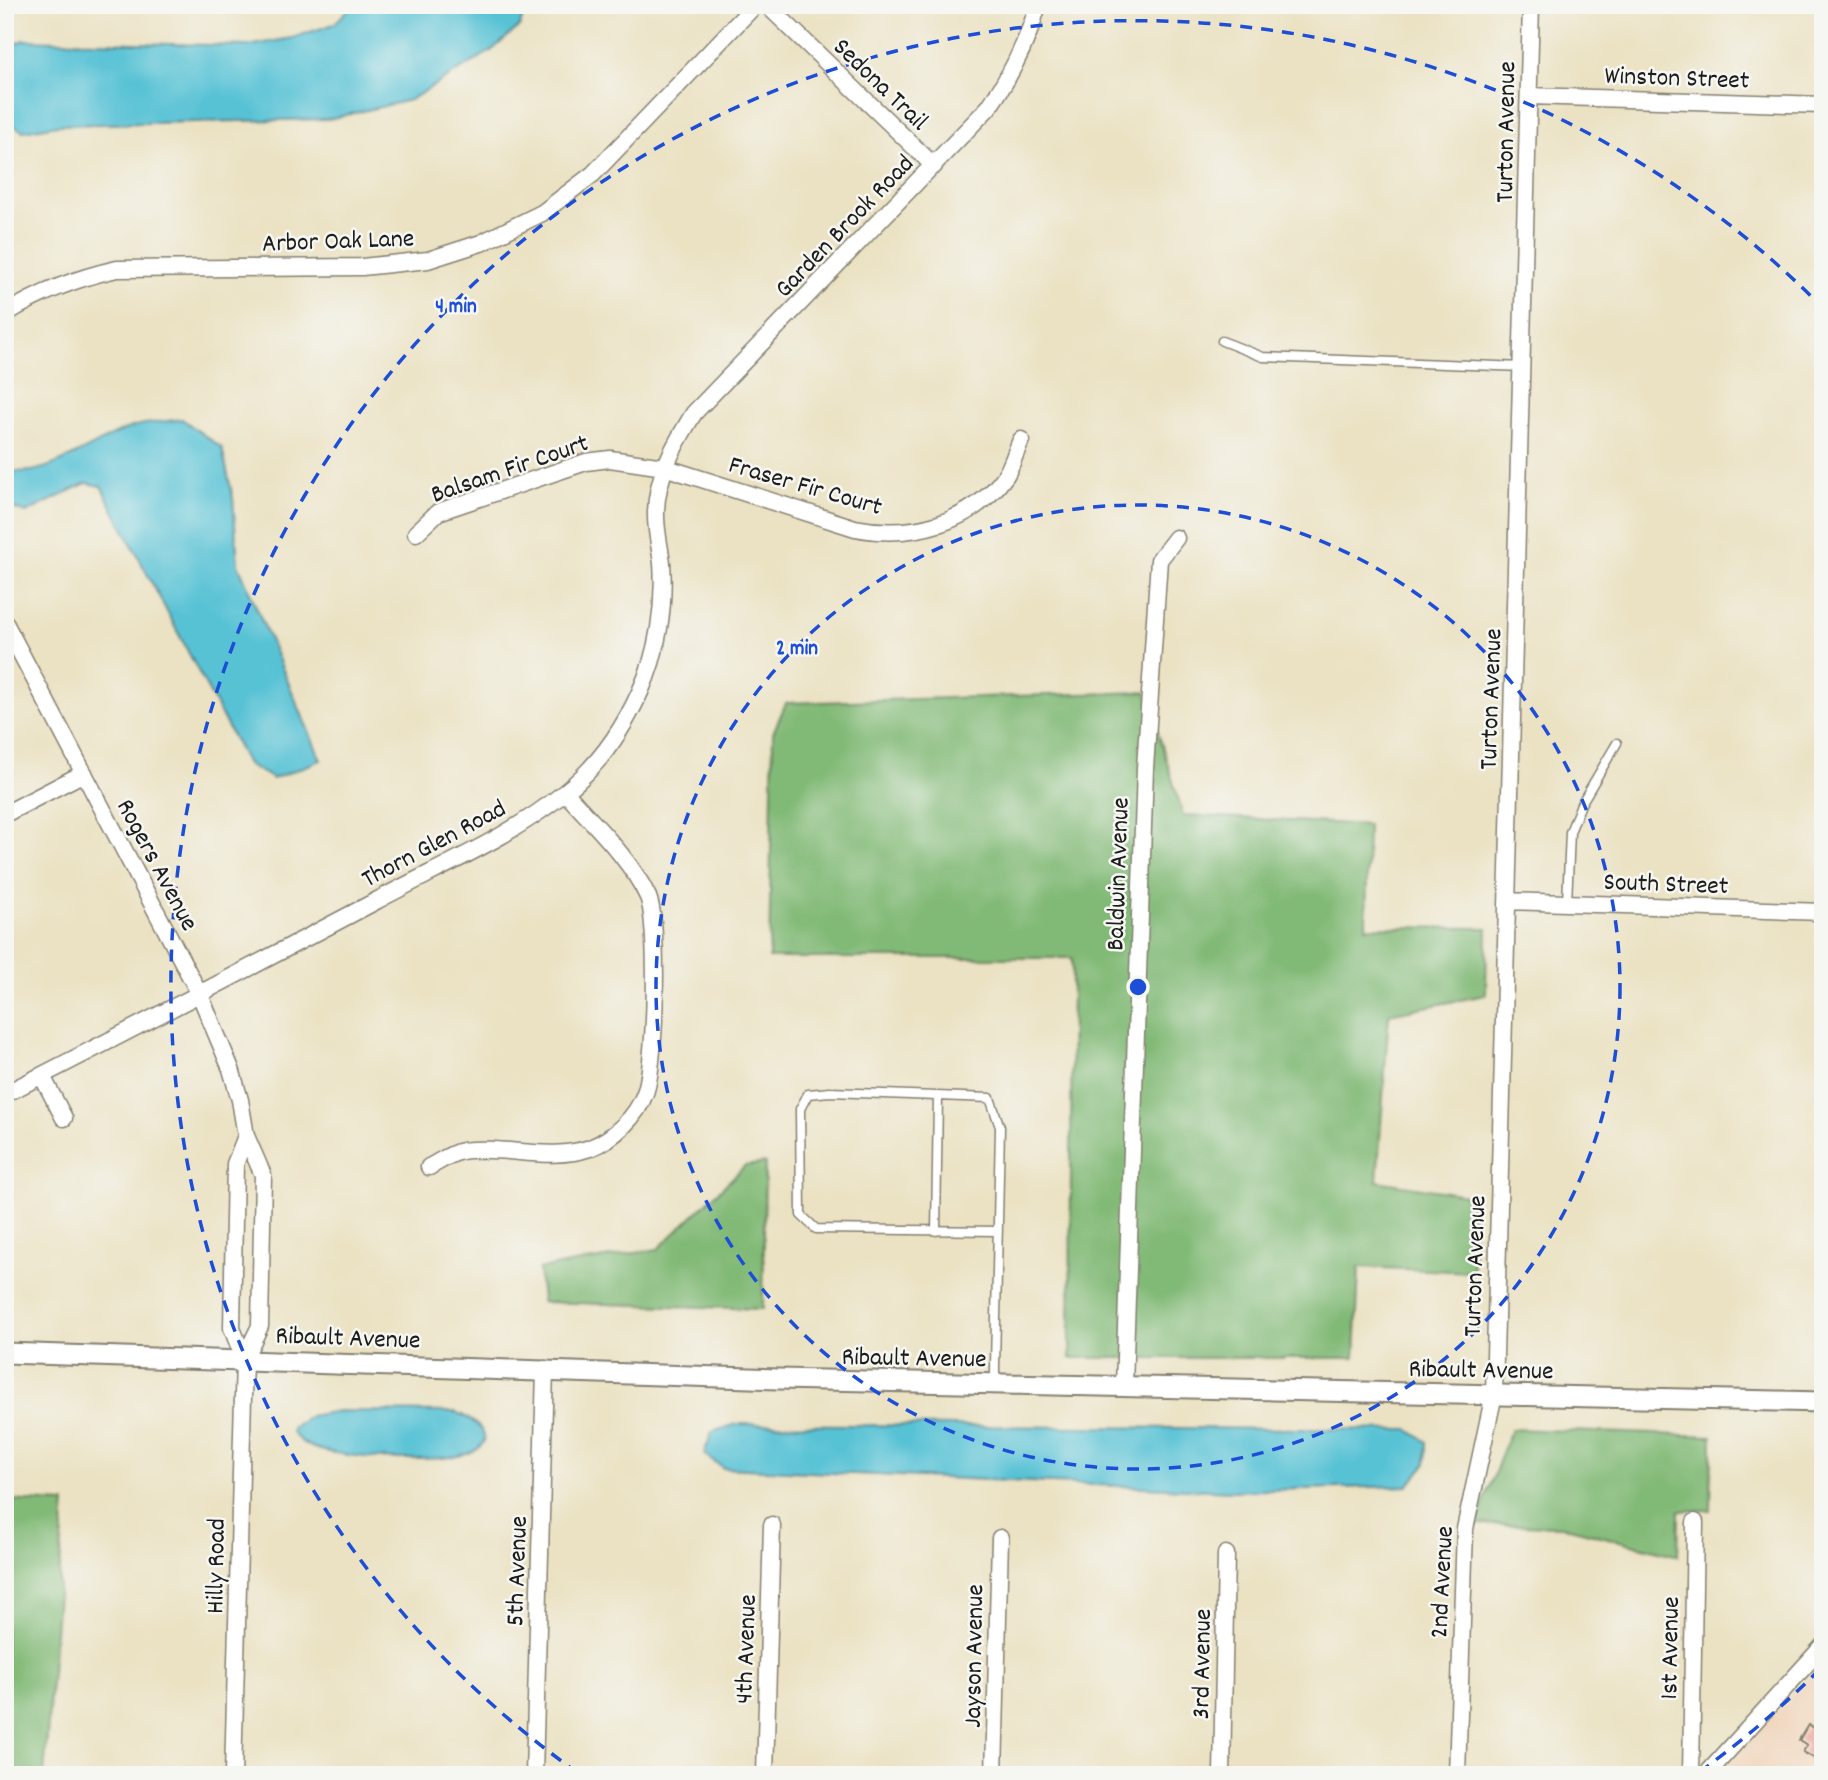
<svg xmlns="http://www.w3.org/2000/svg" width="1828" height="1780" font-family="Dekko,sans-serif">
<rect width="100%" height="100%" fill="#f6f6f2"/>
<filter id="ink" filterUnits="userSpaceOnUse"><feTurbulence type="fractalNoise" baseFrequency=".0143" numOctaves="2"/><feDisplacementMap in="SourceGraphic" scale="14" xChannelSelector="R" yChannelSelector="G"/><feConvolveMatrix kernelMatrix="1 2 1 2 8 2 1 2 1" color-interpolation-filters="sRGB"/></filter>
<filter id="wash" filterUnits="userSpaceOnUse"><feTurbulence type="fractalNoise" baseFrequency=".00686" numOctaves="4" result="noise"/><feDisplacementMap in="SourceGraphic" scale="28" xChannelSelector="R" yChannelSelector="G"/><feGaussianBlur stdDeviation="1.57" result="paint"/><feColorMatrix in="noise" values="0 0 0 0 0 0 0 0 0 0 0 0 0 0 0 0 0 1.4 0 .05"/><feComposite in="paint" operator="in"/></filter>
<g filter="url(#wash)">
<rect width="100%" height="100%" fill="#ebe2c3"/>
<!-- built -->
<path fill="#f0d5bc" d="M1823 1662V1775H1719Z"/>
<!-- forest -->
<path fill="#81b976" stroke="#4e6a49" stroke-width="2" d="M1146 692 1183 815 1368 825 1366 927 1487 928 1486 995 1389 1014 1377 1181 1473 1196V1272L1359 1267 1355 1358H1070L1072 958H769L773 733 786 703Z
M765 1163 763 1309 542 1302 539 1269 658 1249 745 1166Z
M1511 1429 1712 1436 1711 1510 1679 1511 1678 1556 1562 1526 1476 1524Z
M5 1500 65 1503 44 1775H5Z"/>
<!-- water -->
<path fill="#58c2d5" stroke="#3a6f78" stroke-width="2" d="M353 5H525L520 26 491 51 410 100 329 119 57 125 23 131 5 120V54L8 48 23 40 248 46 292 38 334 24Z
M182 419 222 448 233 498 238 564 321 760 273 779 247 764 101 486 86 483 26 513 5 505V467C33 487 98 439 129 428 144 422 165 422 182 419Z
M338 1411 455 1412C473 1419 503 1439 469 1453 441 1464 336 1459 309 1446 303 1444 297 1438 292 1433V1428L310 1416Z
M737 1424 1409 1430 1427 1442 1426 1464 1408 1486 1232 1491 723 1468 704 1454 712 1432Z"/>
<g id="blocks">
<!-- building -->
<path fill="#ec9e93" d="M1808 1725 1816 1729 1818 1725 1823 1728V1763L1803 1752 1807 1745 1799 1740Z"/>
</g>
</g>
<g filter="url(#ink)">
<use href="#blocks" fill-opacity="0" stroke="#847f70" stroke-width="2"/>
<g fill="none" stroke-linecap="round" stroke-linejoin="round">
<defs>
<path id="service" d="M1222 341 1263 357 1523 367
M1567 903 1570 832 1581 804 1617 743
M936 1231 938 1096
M995 1384V1366L1000 1127 990 1098 830 1092 808 1094 800 1109 801 1215 816 1229 998 1231"/>
<path id="minor" d="M767 5 934 166
M1529 96 1823 105
M5 314C41 292 76 278 117 269L362 267 428 260 481 243 542 213 593 174 755 5
M416 533 438 512 586 462 610 459 664 467 855 528C910 539 972 524 1006 475 1012 465 1016 451 1021 440
M5 623 200 995 231 1069 240 1100 246 1136 263 1175 260 1326 244 1359
M5 814 84 773
M1508 901 1823 912
M42 1076 64 1118
M5 1094C130 1031 253 966 376 901 439 867 509 838 564 793 597 767 623 730 640 692 658 653 665 606 662 563 660 547 656 532 656 516 655 478 675 444 694 413L989 107C1012 74 1027 43 1038 5
M429 1167C439 1162 451 1153 462 1151 504 1145 549 1162 590 1148 613 1139 637 1117 645 1093 656 1065 659 923 648 897 630 858 594 825 566 793
M1124 1386 1145 768 1159 560 1176 538
M233 1775 244 1359 232 1328 235 1164 246 1136
M534 1775 545 1369
M765 1775 772 1525
M994 1775 1000 1538
M1222 1775 1226 1554
M1457 1775 1465 1529 1494 1394 1531 5
M1691 1775 1695 1522
M1706 1775 1823 1646"/>
<path id="tertiary" d="M5 1353 779 1379 1823 1402"/>
</defs>
<!-- service casing -->
<use href="#service" stroke="#847f70" stroke-width="11"/>
<!-- minor casing -->
<use href="#minor" stroke="#847f70" stroke-width="19"/>
<!-- tertiary casing -->
<use href="#tertiary" stroke="#847f70" stroke-width="23"/>
<!-- service -->
<use href="#service" stroke="#fff" stroke-width="8"/>
<!-- minor -->
<use href="#minor" stroke="#fff" stroke-width="16"/>
<!-- tertiary -->
<use href="#tertiary" stroke="#fff" stroke-width="19"/>
</g>
</g>
<!-- distance rings -->
<g fill="none" stroke="#1d4ed8" stroke-width="3.5" stroke-dasharray="12 9">
<circle cx="1138" cy="987" r="482"/>
<path d="M1820 1669A965 965 0 0 1 1698 1773M578 1773A965 965 0 1 1 1820 305"/>
</g>
<g text-anchor="middle" stroke-width="5" stroke-linejoin="round" paint-order="stroke">
<!-- street labels -->
<g font-size="26" fill="#1c1c1c" stroke="#f6f6f2">
<text transform="translate(1677 76) rotate(2)" y="9">Winston Street</text>
<text transform="translate(882 83) rotate(44)" y="9">Sedona Trail</text>
<text transform="translate(1504 132) rotate(-89)" y="9">Turton Avenue</text>
<text transform="translate(843 225) rotate(-46)" y="9">Garden Brook Road</text>
<text transform="translate(338 239) rotate(-2)" y="9">Arbor Oak Lane</text>
<text transform="translate(509 467) rotate(-19)" y="9">Balsam Fir Court</text>
<text transform="translate(806 484) rotate(16)" y="9">Fraser Fir Court</text>
<text transform="translate(1489 699) rotate(-88)" y="9">Turton Avenue</text>
<text transform="translate(433 842) rotate(-28)" y="9">Thorn Glen Road</text>
<text transform="translate(159 864) rotate(62)" y="9">Rogers Avenue</text>
<text transform="translate(1116 874) rotate(-88)" y="9">Baldwin Avenue</text>
<text transform="translate(1666 882) rotate(2)" y="9">South Street</text>
<text transform="translate(1473 1266) rotate(-88)" y="9">Turton Avenue</text>
<text transform="translate(348 1336) rotate(2)" y="9">Ribault Avenue</text>
<text transform="translate(914 1356) rotate(1)" y="9">Ribault Avenue</text>
<text transform="translate(1481 1368) rotate(1)" y="9">Ribault Avenue</text>
<text transform="translate(214 1566) rotate(-89)" y="9">Hilly Road</text>
<text transform="translate(515 1571) rotate(-88)" y="9">5th Avenue</text>
<text transform="translate(1440 1582) rotate(-87)" y="9">2nd Avenue</text>
<text transform="translate(1668 1648) rotate(-89)" y="9">1st Avenue</text>
<text transform="translate(744 1649) rotate(-88)" y="9">4th Avenue</text>
<text transform="translate(972 1656) rotate(-89)" y="9">Jayson Avenue</text>
<text transform="translate(1200 1664) rotate(-89)" y="9">3rd Avenue</text>
</g>
</g>
<circle cx="1138" cy="987" r="10" fill="#1d4ed8" stroke="#f6f6f2" stroke-width="3.5"/>
<g font-size="21" text-anchor="middle" font-weight="bold" fill="#1d4ed8" stroke="#f6f6f2" stroke-width="5" stroke-linejoin="round" paint-order="stroke">
<text x="456" y="312">4 min</text>
<text x="797" y="654">2 min</text>
</g>
<!-- margin -->
<rect width="1828" height="1780" fill="none" stroke="#f6f6f2" stroke-width="28"/>
</svg>
